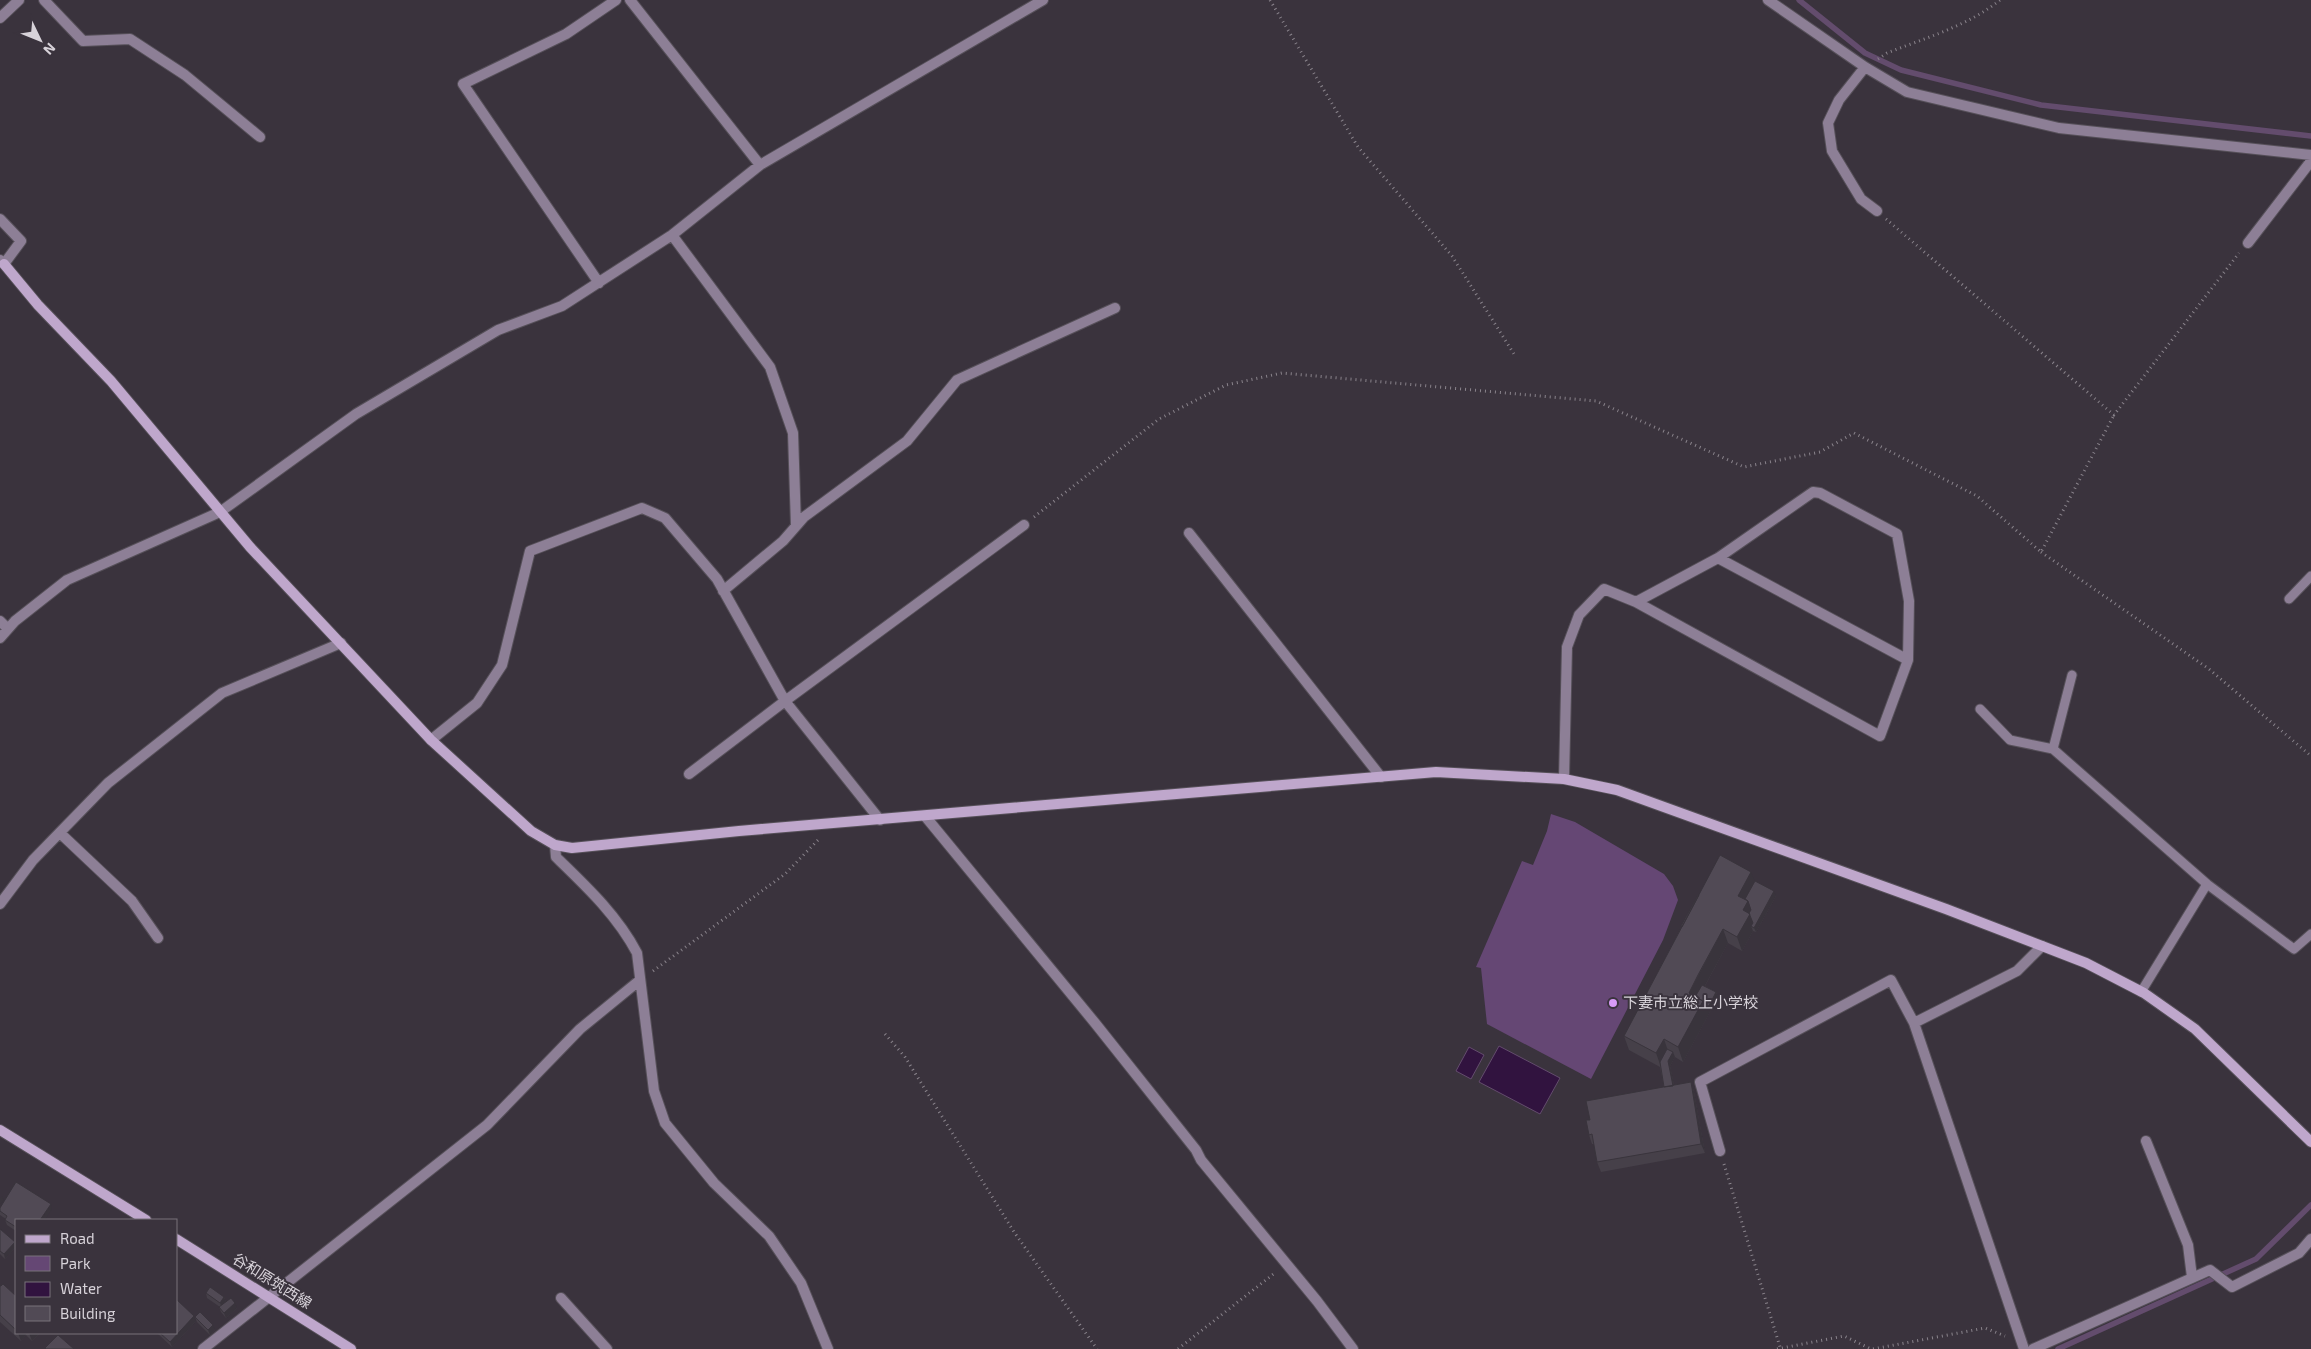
<svg xmlns="http://www.w3.org/2000/svg" width="2311" height="1349" font-family="'Exo 2','Noto Sans JP',sans-serif">
<rect width="100%" height="100%" fill="#3a333d"/>
<!-- green -->
<path fill="#654774" d="M1551 814 1575 822 1664 874 1673 886 1678 900 1663 940 1591 1079 1487 1024 1481 968 1476 967 1522 861 1533 865 1547 831Z"/>
<!-- water -->
<path fill="#31133f" stroke="#634c6d" d="M1499 1046 1560 1078 1540 1114 1479 1082Z
M1469 1047 1484 1055 1471 1079 1456 1071Z"/>
<g fill="none" stroke-linecap="round" stroke-linejoin="round">
<!-- stream -->
<path stroke="#634c6d" stroke-width="5.5" d="M1799 0 1865 53 1901 70 2041 105 2311 136
M2058 1349 2256 1259 2311 1205"/>
<defs>
<path id="lane" d="M2289 599 2311 576
M2072 675 2053 749 2207 884
M1980 709 2010 740 2053 749
M2141 992 2207 884 2294 949 2311 934"/>
<path id="street" d="M44 0 83 41 130 39 185 75 260 137
M630 0 760 165
M1768 0 1865 67 1907 92 2059 128 2311 155
M0 18 19 0
M1865 67 1839 100 1828 123 1832 151 1861 199 1877 211
M0 219 21 241 4 264 0 260
M672 235 770 367 793 433 796 526
M2248 243 2311 161
M599 283 463 84 566 34 616 0
M1813 492 1820 493 1897 534 1909 601 1908 660 1880 736 1636 602 1718 558Z
M1189 533 1381 777
M1718 558 1908 660
M723 591 783 541 804 517 907 441 957 380 1115 308
M0 621 8 629
M0 638 15 621 67 580 220 512 356 414 498 330 562 306 672 235 760 165 1043 0
M431 740 477 703 502 665 530 551 642 508 665 518 717 579 785 701 689 774
M1564 779 1567 647 1579 615 1604 589 1636 602
M925 816 1095 1023 1196 1150 1201 1160 1317 1301 1353 1349
M880 820 785 701 1024 525
M60 833 132 901 158 938
M555 845 556 857C586 886 617 915 637 953L654 1091 665 1123 714 1183 769 1236 801 1283 828 1349
M0 904 33 860 108 783 222 693 341 643
M2146 1141 2188 1245 2192 1277
M1720 1151 1700 1082 1891 980 1914 1023
M561 1298 607 1349
M203 1349 487 1125 580 1029 640 980
M2024 1349 1914 1023 2017 971 2042 946
M2033 1349 2210 1270 2232 1287 2299 1253 2311 1239"/>
<path id="secondary" d="M4 264 38 305 111 381 250 547 431 740 531 831 555 845 572 848 739 831 1436 772 1564 779 1617 790 1946 909 2086 963 2144 993 2195 1029 2311 1142
M0 1130 146 1220
M176 1239 351 1349"/>
</defs>
<!-- lane casing -->
<use href="#lane" stroke="#565059" stroke-width="11"/>
<!-- street casing -->
<use href="#street" stroke="#565059" stroke-width="12"/>
<!-- secondary casing -->
<use href="#secondary" stroke="#565059" stroke-width="12"/>
<!-- path -->
<path stroke="#8a848c" stroke-width="3" stroke-dasharray="1 4" stroke-linecap="butt" d="M1270 0 1358 147 1452 256 1514 354
M1878 59 1887 53C1925 38 1968 26 2000 0
M1886 219 2114 415 2239 253
M1034 517 1159 419 1226 385 1282 373 1596 401 1744 467 1820 452 1854 433 1977 496 2041 552 2114 415
M2041 552 2209 669 2311 756
M653 971 785 874 820 838
M885 1034 905 1057 1014 1232 1097 1349
M1724 1164 1780 1347
M1178 1349 1276 1272
M1777 1349 1844 1336 1871 1349
M1873 1349 1985 1328 2005 1336"/>
<!-- lane -->
<use href="#lane" stroke="#8d7f96" stroke-width="9"/>
<!-- street -->
<use href="#street" stroke="#8d7f96" stroke-width="10"/>
<!-- secondary -->
<use href="#secondary" stroke="#bfa7cc" stroke-width="10"/>
</g>
<!-- wall -->
<path fill="#464049" d="M1755 881 1776 896 1756 932 1753 931 1742 951 1728 943 1705 986 1716 992 1718 997 1683 1062 1675 1057 1670 1066 1674 1085 1691 1082 1694 1092 1705 1153 1601 1172 1597 1162 1594 1144H1592L1589 1135 1664 1087 1660 1067 1629 1050 1624 1036 1681 928V926L1699 895Z
M0 1208 52 1209 16 1220V1231L7 1225 5 1220 6 1219 0 1215Z
M0 1229 15 1242 16 1247 5 1259 0 1254Z
M0 1286 16 1296V1333H40L32 1341 26 1335 21 1341 0 1322Z
M206 1293 224 1297 226 1302 225 1303 237 1308 226 1318 221 1312 219 1307H220L207 1298Z
M195 1317 215 1330 210 1335 197 1322Z
M196 1321 172 1347 157 1333H176Z"/>
<!-- shaded-wall -->
<path fill="#39343c" d="M1751 872 1757 886 1774 891 1776 896 1756 932 1754 928 1751 926 1753 931 1742 951 1737 937 1738 896Z
M1723 929 1728 943 1695 1004 1689 993Z
M1716 992 1718 997 1683 1062 1678 1047 1703 1001Z
M1664 1039 1669 1054 1661 1067 1656 1053Z
M1673 1052 1675 1057 1670 1066 1676 1095 1674 1090 1668 1061Z
M1691 1082 1694 1092 1705 1153 1701 1144Z
M2 1196 4 1201 0 1204V1198Z
M51 1204 52 1209 45 1220H40Z
M15 1242 16 1247 5 1259 4 1254Z
M224 1297 226 1302 222 1308 220 1303Z
M235 1303 237 1308 226 1318 224 1313Z
M194 1316 196 1321 172 1347 170 1342Z
M213 1325 215 1330 210 1335 208 1330Z
M18 1333H25L26 1335 21 1341Z
M29 1333H40L32 1341Z"/>
<!-- building -->
<path fill="#514a55" stroke="#39343c" d="M1720 855 1751 872 1738 896 1748 901 1743 910 1750 914 1737 937 1723 929 1698 975 1689 993 1703 1001 1678 1047 1664 1039 1656 1053 1624 1036Z
M1755 881 1774 891 1754 928 1751 926 1753 923 1749 913 1751 910 1748 901 1745 899Z
M1698 895H1699L1682 927 1681 926Z
M1702 985 1716 992 1707 1010 1703 1001 1695 997Z
M1667 1049 1673 1052 1668 1061 1673 1086 1664 1087 1660 1062Z
M1691 1082 1701 1144 1597 1162 1592 1134 1589 1135 1586 1120H1590L1586 1101Z
M16 1182 51 1204 40 1220H16V1227L5 1220 7 1216 0 1211V1208Z
M0 1229 15 1242 4 1254 0 1251Z
M3 1284 16 1296V1330L0 1315V1286H1Z
M210 1287 224 1297 220 1303 206 1293Z
M231 1298 235 1303 224 1313 219 1307Z
M176 1299 194 1316 170 1342 160 1333H176Z
M200 1312 213 1325 208 1330 195 1317Z
M58 1335 74 1349H46L45 1348Z"/>
<!-- markers -->
<circle fill="#d89bf8" stroke="#3a333d" stroke-width="2" cx="1613" cy="1003" r="5"/>
<g text-anchor="middle" stroke-width="4" stroke-linejoin="round" paint-order="stroke">
<!-- poi labels -->
<g font-size="15" fill="#d7d2d9" stroke="#3a333d" text-anchor="start">
<text x="1623" y="1008">下妻市立総上小学校</text>
</g>
<!-- street labels -->
<g font-size="15" fill="#d7d2d9" stroke="#3a333d">
<text transform="translate(272 1281) rotate(32)" y="5">谷和原筑西線</text>
</g>
</g>
<!-- legend -->
<rect x="15" y="1219" width="162" height="115" fill="#3a333d" stroke="#79737b"/>
<rect x="25" y="1235" width="25" height="8" fill="#bfa7cc" stroke="#79737b"/>
<text x="60" y="1244" font-size="15" fill="#d7d2d9">Road</text>
<rect x="25" y="1256" width="25" height="15" fill="#654774" stroke="#79737b"/>
<text x="60" y="1269" font-size="15" fill="#d7d2d9">Park</text>
<rect x="25" y="1282" width="25" height="15" fill="#31133f" stroke="#79737b"/>
<text x="60" y="1294" font-size="15" fill="#d7d2d9">Water</text>
<rect x="25" y="1306" width="25" height="15" fill="#514a55" stroke="#79737b"/>
<text x="60" y="1319" font-size="15" fill="#d7d2d9">Building</text>
<!-- north arrow -->
<g transform="translate(40 40) rotate(133)" stroke="#3a333d" stroke-width="4" paint-order="stroke">
<path d="M0-4L9 19L0 12L-9 19Z" fill="#d7d2d9"/>
<text y="-8" font-size="14" font-weight="bold" text-anchor="middle" fill="#d7d2d9">N</text>
</g>
</svg>
